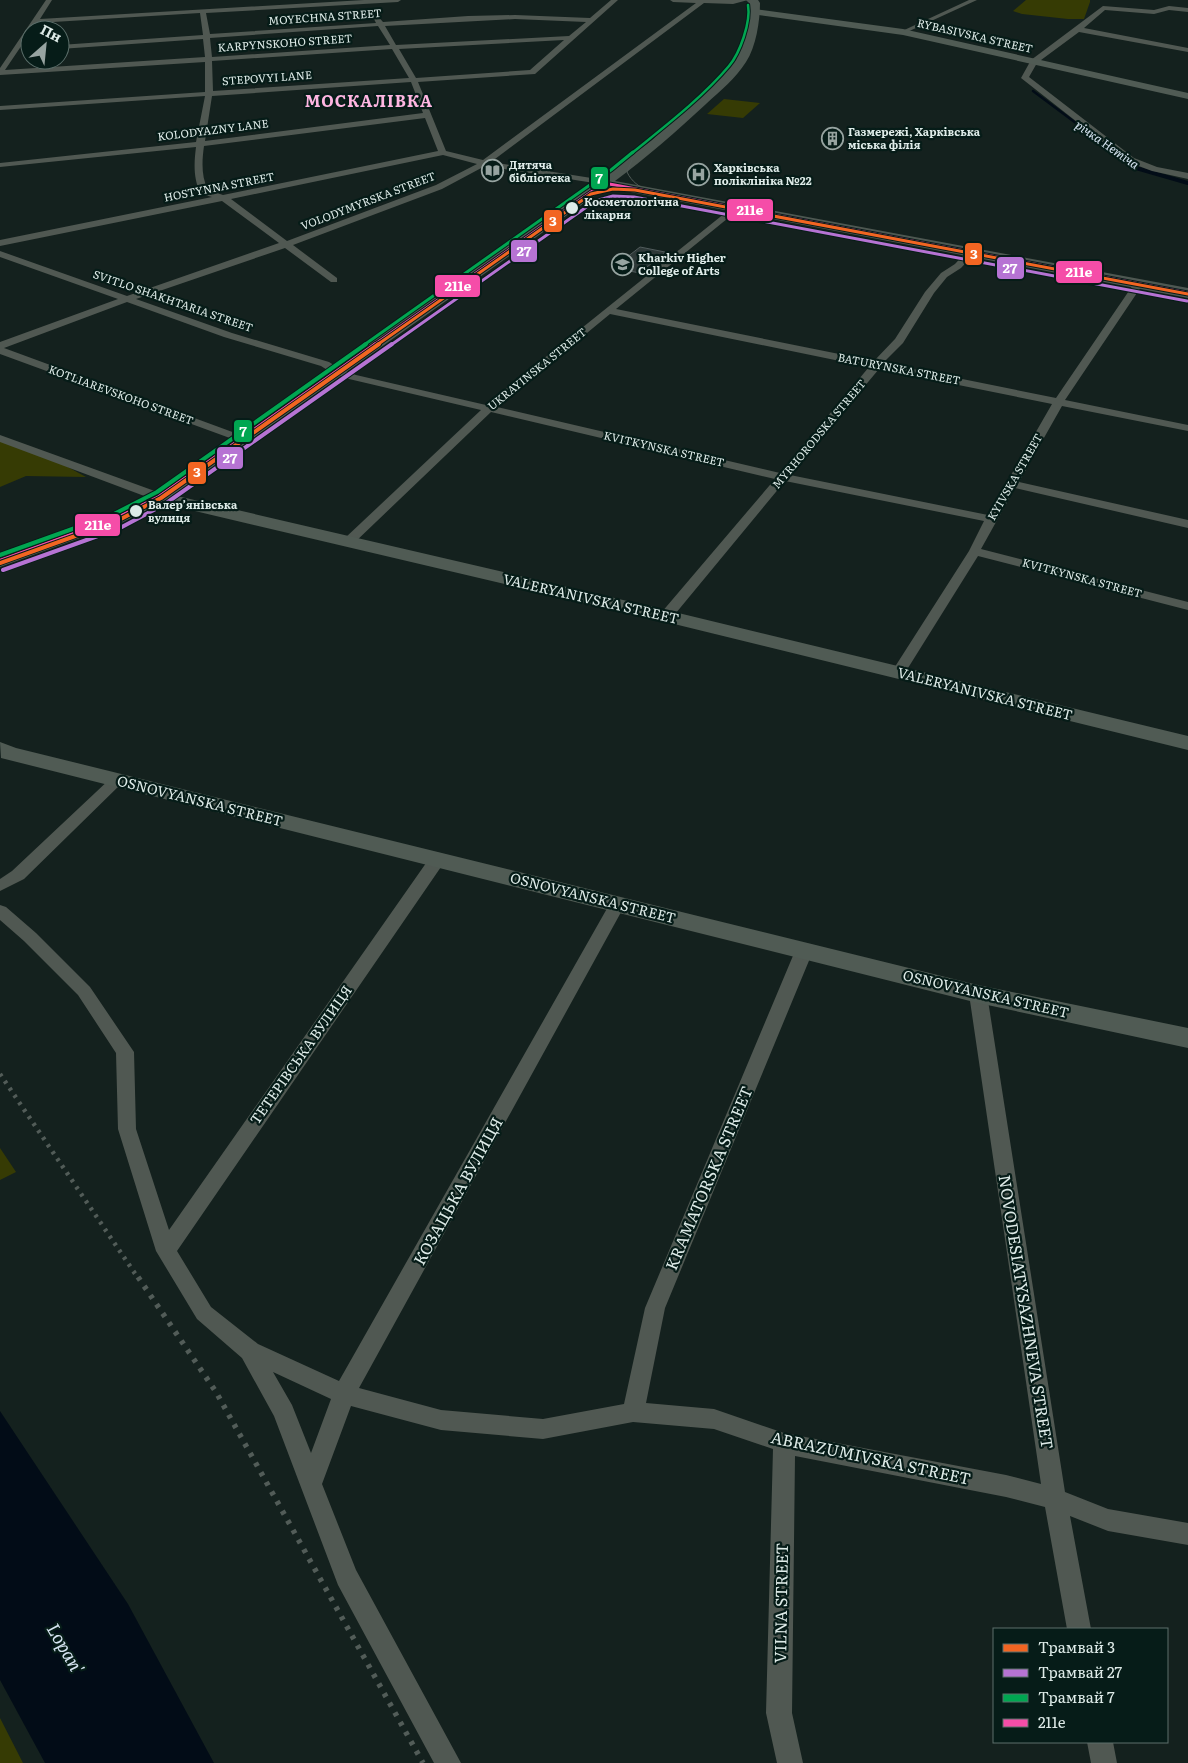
<svg xmlns="http://www.w3.org/2000/svg" width="1188" height="1763" font-family="Literata,serif">
<rect width="100%" height="100%" fill="#14211e"/>
<!-- green -->
<path fill="#363b04" d="M1026 0H1090V2L1084 19H1068L1022 14 1013 11Z
M724 99 760 103 743 118 707 114Z
M0 438 46 455 86 477 26 476 0 487Z
M0 1148 16 1172 0 1180Z
M0 1718 23 1763H0Z"/>
<!-- water -->
<path fill="#020c17" d="M0 1411 128 1604 214 1763H45L0 1680Z"/>
<g fill="none" stroke-linecap="round" stroke-linejoin="round">
<!-- stream-far1 -->
<path stroke="#020c17" stroke-width="2.5" d="M1033 91 1116 153"/>
<!-- stream -->
<path stroke="#020c17" stroke-width="4" d="M1114 152 1136 168 1188 183"/>
</g>
<!-- building -->
<path fill="#2e3938" stroke="#515c5c" d="M640 247 665 252 640 273 613 268Z"/>
<g fill="none" stroke-linecap="round" stroke-linejoin="round">
<!-- street -->
<path fill="#505852" fill-rule="evenodd" d="M46 0H52L40 19 364 0H401L398 2 206 13 210 34 376 23 372 15 375 13 383 22 468 16 515 15 590 18 611 0H618L535 74 418 82 446 151 483 160 696 3 673 2 670 0H748L733 4 704 3 491 162 604 180 607 181V185L485 166 442 189 293 245 337 278V282H331L285 248 136 299 232 333 329 362 340 369 356 375 486 405 735 205 739 208 738 210 616 309 874 361 895 339 925 292 941 273 955 264 968 250 971 249 976 252 974 254 961 268 947 277 934 293 903 343 883 363 1056 398 1135 282H1141L1143 284 1065 400 1188 425V431L1062 406 1019 482 1188 520V528L1015 488 981 549 1188 602V610L978 556 903 676H893L891 673 969 551 984 521 785 481 671 619H661L659 616 661 613 775 479 491 412 353 544H345L343 541 345 538 481 410 349 379 332 373 321 366 224 337 127 302 4 348 246 437 248 439 246 441H238L0 354V342L118 299 0 257V251L127 296 279 243 222 201 0 246V240L212 197 201 194C193 179 194 163 196 147L0 167V163L196 142 205 96 0 110V106L205 92V62L0 75V68ZM200 13 203 35 60 45V49L203 39 205 57 5 70 30 33V30H32L37 23ZM515 19 586 22 569 36 396 45 385 26ZM378 26 390 45 212 57 210 38ZM564 40 530 70 416 78 399 49ZM392 49 409 78 213 91 212 61ZM411 82 423 113 205 141 212 96ZM425 118 438 151 223 195 208 190C201 176 202 161 204 146ZM443 155 477 164 436 185 287 241 231 199ZM610 314 869 367 780 473 497 407ZM879 369 1052 404 988 515 790 475Z
M969 0H977L905 33 900 32Z
M1103 6 1154 10 1169 6 1188 8V12L1169 10 1154 14 1105 10 1084 28 1188 48V52L1079 32 1037 63 1029 77 1134 158 1157 167 1188 173V179L1152 171 1128 162 1021 78 1031 60Z
M0 435 163 494 165 497 159 501 155 500 0 442Z
M117 775 122 777 125 780 122 783 24 879 0 891V879L12 871 112 777Z
M437 855 443 856 445 860 443 864 177 1251 211 1307 258 1344 339 1381 609 905 611 901 617 899 623 901 625 905 359 1388 441 1410 543 1419 624 1404 645 1308 795 951 798 947 804 945 810 947 813 951 665 1308 646 1403 714 1409 784 1433 1006 1475 1041 1484 969 994 972 990 978 988 984 990 987 994 1065 1492 1108 1509 1188 1523V1545L1108 1531 1070 1516 1091 1629H1067L1045 1507 1006 1497 795 1456 792 1713 803 1763H777L766 1713 773 1449 714 1429 633 1422 543 1439 441 1430 351 1406 322 1484 356 1570 461 1763H434L338 1585 274 1416 242 1358 197 1319 156 1251 118 1129 116 1053 78 995 24 941 0 920V905L6 907 36 933 90 987 134 1052 136 1129 169 1230 431 856ZM273 1372 331 1399 311 1453 292 1405Z
M1087 1742H1113L1117 1763H1091Z"/>
<!-- secondary -->
<path fill="#505b54" fill-rule="evenodd" d="M754 9 903 29 1188 93V99L903 35 751 14V10Z
M604 179 608 180 610 183 608 186 173 495 666 610 1188 736V750L666 622 161 503 121 523 0 567V555L109 515 153 493 600 180Z
M0 742 16 748 978 985 1188 1028V1048L978 1003 1 758Z"/>
<!-- primary -->
<path fill="#4e5852" fill-rule="evenodd" d="M746 0H758L760 3C760 21 756 47 746 62 736 78 720 91 706 104 677 131 647 157 615 181L1188 288V298L599 186 597 183 599 180 652 140 718 80 736 60 742 44 750 9V4Z"/>
<!-- tram -->
<path stroke="#525c58" stroke-width="1" d="M632 160 627 172C636 191 658 194 676 198"/>
<!-- rail-far1 -->
<path stroke="#525c58" stroke-width="4.5" stroke-dasharray="3 5.5" stroke-linecap="butt" d="M0 1074 138 1278"/>
<!-- rail -->
<path stroke="#525c58" stroke-width="5.5" stroke-dasharray="4 7" stroke-linecap="butt" d="M138 1277 216 1392 423 1763"/>
<defs>
<path id="bus-1-far1" d="M604 183 1188 293
M374 345 604 183"/>
<path id="bus-1" d="M0 561 115 519 159 497 376 344"/>
</defs>
<!-- bus-1-far1 casing -->
<use href="#bus-1-far1" stroke="#061c18" stroke-width="5"/>
<!-- bus-1 casing -->
<use href="#bus-1" stroke="#061c18" stroke-width="6"/>
<!-- bus-1-far1 -->
<use href="#bus-1-far1" stroke="#f54da8" stroke-width="3"/>
<!-- bus-1 -->
<use href="#bus-1" stroke="#f54da8" stroke-width="4"/>
<defs>
<path id="tram-1-far1" d="M377 345 591 194 613 189 635 190 1188 294"/>
<path id="tram-1" d="M0 563 117 521 161 498 379 344"/>
<path id="tram-2-far1" d="M391 345 595 201 613 196 634 197 1187 301"/>
<path id="tram-2" d="M3 570 120 528 165 504 392 344"/>
<path id="tram-3-far2" d="M632 153C664 127 702 98 729 66 740 53 751 22 748 5"/>
<path id="tram-3-far1" d="M364 345 611 170 633 152"/>
<path id="tram-3" d="M0 555 114 514 157 492 366 344"/>
</defs>
<!-- tram-1-far1 casing -->
<use href="#tram-1-far1" stroke="#061c18" stroke-width="5"/>
<!-- tram-1 casing -->
<use href="#tram-1" stroke="#061c18" stroke-width="6"/>
<!-- tram-2-far1 casing -->
<use href="#tram-2-far1" stroke="#061c18" stroke-width="5"/>
<!-- tram-2 casing -->
<use href="#tram-2" stroke="#061c18" stroke-width="6"/>
<!-- tram-3-far2 casing -->
<use href="#tram-3-far2" stroke="#061c18" stroke-width="4.5"/>
<!-- tram-3-far1 casing -->
<use href="#tram-3-far1" stroke="#061c18" stroke-width="5"/>
<!-- tram-3 casing -->
<use href="#tram-3" stroke="#061c18" stroke-width="6"/>
<!-- tram-1-far1 -->
<use href="#tram-1-far1" stroke="#f26522" stroke-width="3"/>
<!-- tram-1 -->
<use href="#tram-1" stroke="#f26522" stroke-width="4"/>
<!-- tram-2-far1 -->
<use href="#tram-2-far1" stroke="#b673d3" stroke-width="3"/>
<!-- tram-2 -->
<use href="#tram-2" stroke="#b673d3" stroke-width="4"/>
<!-- tram-3-far2 -->
<use href="#tram-3-far2" stroke="#00a651" stroke-width="2.5"/>
<!-- tram-3-far1 -->
<use href="#tram-3-far1" stroke="#00a651" stroke-width="3"/>
<!-- tram-3 -->
<use href="#tram-3" stroke="#00a651" stroke-width="4"/>
</g>
<!-- icons -->
<defs>
<symbol id="building-ring" viewBox="-11 -11 22 22"><circle r="9.5" fill="#061c18" stroke="#97a4a1" stroke-width="1.5"/><path d="M-4-6H4V6H1V3H-1V6H-4ZM-2.5-4.3h1.7v1.8h-1.7ZM.8-4.3h1.7v1.8H.8ZM-2.5-1h1.7V.8h-1.7ZM.8-1h1.7V.8H.8Z" fill="#97a4a1"/></symbol>
<symbol id="library-ring" viewBox="-11 -11 22 22"><circle r="9.5" fill="#061c18" stroke="#97a4a1" stroke-width="1.5"/><path d="M-6-4Q-3-5.5-.7-3.5V5Q-3 3-6 4ZM6-4Q3-5.5 .7-3.5V5Q3 3 6 4Z" fill="#97a4a1"/></symbol>
<symbol id="hospital-ring" viewBox="-11 -11 22 22"><circle r="9.5" fill="#061c18" stroke="#97a4a1" stroke-width="1.5"/><path d="M-5-5h3v3.5h4V-5h3V5h-3V1.5h-4V5h-3Z" fill="#97a4a1"/></symbol>
<symbol id="university-ring" viewBox="-11 -11 22 22"><circle r="9.5" fill="#061c18" stroke="#97a4a1" stroke-width="1.5"/><path d="M0-5L7-2L0 1L-7-2ZM-4 1L0 2.5L4 1V4Q0 6-4 4Z" fill="#97a4a1"/></symbol>
</defs>
<g fill-rule="evenodd">
<use href="#building-ring" x="820" y="126" width="25" height="25"/>
<use href="#library-ring" x="480" y="158" width="25" height="25"/>
<use href="#hospital-ring" x="686" y="162" width="25" height="25"/>
<use href="#university-ring" x="610" y="252" width="25" height="25"/>
</g>
<!-- markers -->
<g fill="#deebe8" stroke="#061c18" stroke-width="2">
<circle cx="572" cy="208" r="7"/>
<circle cx="136" cy="511" r="7"/>
</g>
<g text-anchor="middle" stroke-width="4.5" stroke-linejoin="round" paint-order="stroke">
<!-- far-street labels -->
<g font-size="11" fill="#deebe8" stroke="#061c18">
<text transform="translate(325 17) rotate(-4)" y="4">MOYECHNA STREET</text>
<text transform="translate(975 36) rotate(13)" y="4">RYBASIVSKA STREET</text>
<text transform="translate(285 43) rotate(-4)" y="4">KARPYNSKOHO STREET</text>
<text transform="translate(267 78) rotate(-4)" y="4">STEPOVYI LANE</text>
<text transform="translate(213 130) rotate(-7)" y="4">KOLODYAZNY LANE</text>
<text transform="translate(219 187) rotate(-11)" y="4">HOSTYNNA STREET</text>
<text transform="translate(368 201) rotate(-21)" y="4">VOLODYMYRSKA STREET</text>
<text transform="translate(173 301) rotate(19)" y="4">SVITLO SHAKHTARIA STREET</text>
<text transform="translate(537 369) rotate(-39)" y="4">UKRAYINSKA STREET</text>
<text transform="translate(899 369) rotate(11)" y="4">BATURYNSKA STREET</text>
<text transform="translate(121 395) rotate(20)" y="4">KOTLIAREVSKOHO STREET</text>
<text transform="translate(819 434) rotate(-50)" y="4">MYRHORODSKA STREET</text>
<text transform="translate(664 449) rotate(13)" y="4">KVITKYNSKA STREET</text>
<text transform="translate(1015 477) rotate(-60)" y="4">KYIVSKA STREET</text>
<text transform="translate(1082 578) rotate(15)" y="4">KVITKYNSKA STREET</text>
</g>
<!-- far-poi labels -->
<g font-size="11" font-weight="bold" fill="#deebe8" stroke="#061c18" text-anchor="start">
<text x="848" y="136">Газмережі, Харківська<tspan x="848" dy="13">міська філія</tspan></text>
<text x="509" y="169">Дитяча<tspan x="509" dy="13">бібліотека</tspan></text>
<text x="714" y="172">Харківська<tspan x="714" dy="13">поліклініка №22</tspan></text>
<text x="638" y="262">Kharkiv Higher<tspan x="638" dy="13">College of Arts</tspan></text>
</g>
<!-- far-stop labels -->
<g font-size="11" font-weight="bold" fill="#deebe8" stroke="#061c18" text-anchor="start">
<text x="584" y="206">Косметологічна<tspan x="584" dy="13">лікарня</tspan></text>
<text x="148" y="509">Валер’янівська<tspan x="148" dy="13">вулиця</tspan></text>
</g>
<!-- far-water labels -->
<g font-size="12" font-style="italic" fill="#d7e5f2" stroke="#061c18">
<text transform="translate(1107 145) rotate(35)" y="4">річка Нетіча</text>
</g>
<!-- street labels -->
<g font-size="14" fill="#deebe8" stroke="#061c18">
<text transform="translate(591 599) rotate(13)" y="5">VALERYANIVSKA STREET</text>
<text transform="translate(985 694) rotate(14)" y="5">VALERYANIVSKA STREET</text>
<text transform="translate(200 801) rotate(14)" y="5">OSNOVYANSKA STREET</text>
<text transform="translate(593 898) rotate(14)" y="5">OSNOVYANSKA STREET</text>
<text transform="translate(986 994) rotate(13)" y="5">OSNOVYANSKA STREET</text>
<text transform="translate(301 1055) rotate(-55)" y="5">ТЕТЕРІВСЬКА ВУЛИЦЯ</text>
</g>
<!-- far-district labels -->
<g font-size="16" font-weight="bold" letter-spacing="1" fill="#feb6e2" stroke="#061c18">
<text x="369" y="107">МОСКАЛІВКА</text>
</g>
<!-- near-street labels -->
<g font-size="16" fill="#deebe8" stroke="#061c18">
<text transform="translate(709 1178) rotate(-67)" y="6">KRAMATORSKA STREET</text>
<text transform="translate(458 1191) rotate(-61)" y="6">КОЗАЦЬКА ВУЛИЦЯ</text>
<text transform="translate(1026 1312) rotate(81)" y="6">NOVODESIATYSAZHNEVA STREET</text>
<text transform="translate(871 1458) rotate(12)" y="6">ABRAZUMIVSKA STREET</text>
<text transform="translate(781 1603) rotate(-89)" y="6">VILNA STREET</text>
</g>
<!-- near-water labels -->
<g font-size="18" font-style="italic" fill="#d7e5f2" stroke="#061c18">
<text transform="translate(65 1649) rotate(60)" y="6">Lopan'</text>
</g>
</g>
<g stroke="#061c18" stroke-width="2">
<rect x="590" y="166" width="19" height="24" rx="5" fill="#00a651"/>
<rect x="726" y="198" width="48" height="24" rx="5" fill="#f54da8"/>
<rect x="543" y="209" width="20" height="24" rx="5" fill="#f26522"/>
<rect x="510" y="239" width="28" height="24" rx="5" fill="#b673d3"/>
<rect x="964" y="242" width="19" height="24" rx="5" fill="#f26522"/>
<rect x="996" y="256" width="29" height="24" rx="5" fill="#b673d3"/>
<rect x="1055" y="260" width="48" height="24" rx="5" fill="#f54da8"/>
<rect x="434" y="274" width="47" height="24" rx="5" fill="#f54da8"/>
<rect x="233" y="419" width="20" height="24" rx="5" fill="#00a651"/>
<rect x="216" y="446" width="28" height="24" rx="5" fill="#b673d3"/>
<rect x="187" y="461" width="20" height="24" rx="5" fill="#f26522"/>
<rect x="74" y="513" width="47" height="24" rx="5" fill="#f54da8"/>
</g>
<g font-size="14" text-anchor="middle" font-weight="bold" fill="#fff">
<text x="599" y="183">7</text>
<text x="750" y="215">211е</text>
<text x="553" y="226">3</text>
<text x="524" y="256">27</text>
<text x="974" y="259">3</text>
<text x="1010" y="273">27</text>
<text x="1079" y="277">211е</text>
<text x="458" y="291">211е</text>
<text x="243" y="436">7</text>
<text x="230" y="463">27</text>
<text x="197" y="477">3</text>
<text x="98" y="530">211е</text>
</g>
<!-- legend -->
<rect x="993" y="1628" width="175" height="115" fill="#061c18" stroke="#5c6f6b"/>
<rect x="1003" y="1644" width="25" height="8" fill="#f26522" stroke="#5c6f6b"/>
<text x="1038" y="1653" font-size="15" fill="#deebe8">Трамвай 3</text>
<rect x="1003" y="1669" width="25" height="8" fill="#b673d3" stroke="#5c6f6b"/>
<text x="1038" y="1678" font-size="15" fill="#deebe8">Трамвай 27</text>
<rect x="1003" y="1694" width="25" height="8" fill="#00a651" stroke="#5c6f6b"/>
<text x="1038" y="1703" font-size="15" fill="#deebe8">Трамвай 7</text>
<rect x="1003" y="1719" width="25" height="8" fill="#f54da8" stroke="#5c6f6b"/>
<text x="1038" y="1728" font-size="15" fill="#deebe8">211е</text>
<!-- north arrow -->
<g transform="translate(45 45) rotate(27)"><circle r="24" fill="#061c18" stroke="#5c6f6b"/>
<path d="M0-4L9 19L0 12L-9 19Z" fill="#97a4a1"/>
<text y="-8" font-size="14" font-weight="bold" text-anchor="middle" fill="#deebe8">Пн</text>
</g>
</svg>
